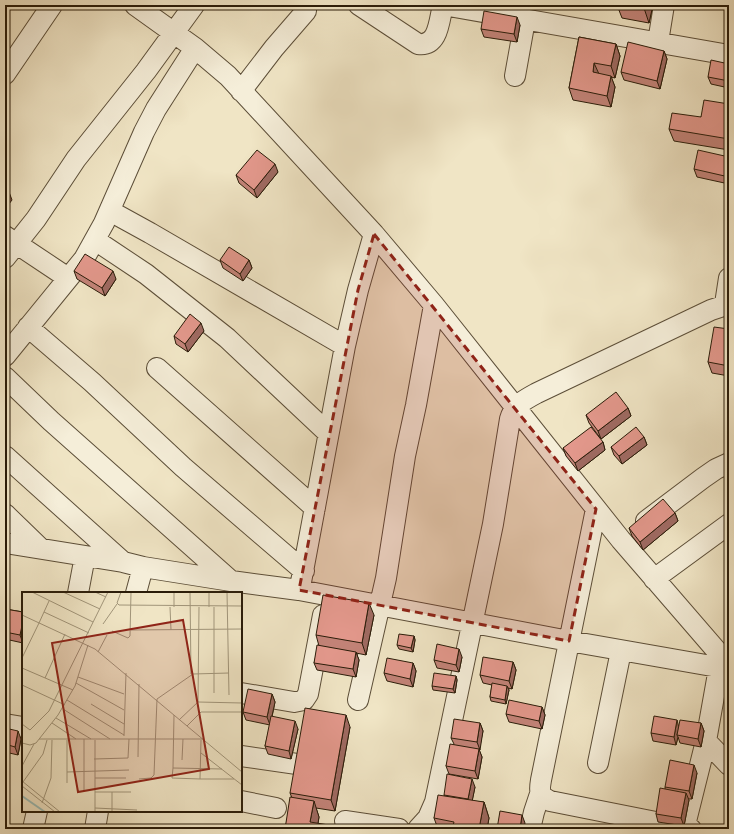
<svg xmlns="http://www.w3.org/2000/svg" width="734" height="834" font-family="'IM FELL Great Primer',serif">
<rect width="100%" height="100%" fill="#f0e5c5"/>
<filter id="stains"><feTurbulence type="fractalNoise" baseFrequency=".005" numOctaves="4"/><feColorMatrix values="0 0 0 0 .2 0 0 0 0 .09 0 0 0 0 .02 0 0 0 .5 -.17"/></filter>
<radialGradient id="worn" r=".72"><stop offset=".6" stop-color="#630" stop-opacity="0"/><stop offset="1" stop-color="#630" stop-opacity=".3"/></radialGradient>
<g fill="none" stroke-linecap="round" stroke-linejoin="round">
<defs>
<path id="minor" d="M135 5 195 48 228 76 374 234 434 305 621 540 729 665
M359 5 418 44C439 47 439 20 443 5
M443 5 729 55
M658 42 664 5
M5 74 52 5
M515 76 525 20
M241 91 274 48 306 11
M110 211 150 233 345 346
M5 236 68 278
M95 240 146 274 227 338 328 433
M5 258 36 219 76 159 146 71 194 5
M725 304 729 278
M28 327 92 382 183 467 304 571
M5 356 84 259 104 223 144 132 156 109 195 48
M157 368 315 508
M5 377 51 421 231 581
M5 456 123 562
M596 509 541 780C539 792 539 796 550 801L691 829
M5 514 40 548
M646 521 703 478 716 469 729 463
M5 543 123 562 143 567 231 581 299 590 569 641 729 669
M654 579 729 524
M301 582 345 346 358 290 374 234
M78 593 85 556
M136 593 143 567
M241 693 294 702 304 700 308 694 323 615
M358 700 386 578 405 456 416 405 434 305
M5 724 23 727
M706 741 729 765
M241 756 297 764
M598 763 621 651
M241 801 276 808
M345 821 399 829
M33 829 37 811
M95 829 98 811
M418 829 428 818 435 802 493 524 510 419C514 405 524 400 537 393L711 310 729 304
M530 829 534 812 540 794
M684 829 706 741 719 668"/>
</defs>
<!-- minor casing -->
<use href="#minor" stroke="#5c4e38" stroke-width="22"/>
<!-- minor -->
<use href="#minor" stroke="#f5eed9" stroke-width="20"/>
</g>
<!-- wall -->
<path fill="#c38378" stroke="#2a1c09" d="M617 5H653L649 23 622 18Z
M520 25 517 42 484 37 481 29Z
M579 37 616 44 620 56 615 78 611 77 615 87 611 107 573 100 569 88Z
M664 51 667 59 660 89 624 80 621 72Z
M729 64V88L711 84 708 77Z
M729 104V150L674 141 669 129 701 117Z
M729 157V184L697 177 694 169Z
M278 172 257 198 239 183 236 175Z
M220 260H249L252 268 243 281 223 268Z
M74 271 116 279 105 296 77 279Z
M729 329V376L712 373 708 362Z
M204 331 188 352 176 344 174 336Z
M628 408 631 416 601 439 589 423 586 415Z
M644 437 647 445 622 464 614 455 611 447Z
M603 442 605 450 578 471 566 456 563 448Z
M675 513 678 521 643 550 632 536 629 528Z
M5 609 23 612V643L5 639Z
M374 615 366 655 356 653 359 660 356 677 317 670 314 663 319 646 316 635Z
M414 636 415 640 413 652 399 649 397 645Z
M462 657 459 672 437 668 434 660Z
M513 662 516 670 512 689 508 688 509 690 506 704 491 701 490 697 492 685 483 683 480 675Z
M413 663 416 671 413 687 387 681 384 673Z
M456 676 457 680 455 693 433 690 432 686Z
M272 694 275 702 272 717 298 729 291 759 268 754 265 746 270 725 246 720 243 712Z
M542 707 545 715 542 729 509 722 506 714Z
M480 723 483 731 479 750 482 757 478 779 449 774 446 766 454 744 451 738Z
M701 723 704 731 701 747 680 743 678 737 676 745 653 741 651 733 679 726Z
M350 727 335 811 316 808 319 817 318 823 285 829 292 798 290 793Z
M5 728 21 739 18 755 5 752Z
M697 773 692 799H688L689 800 684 826 658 822 656 814 665 789V787Z
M729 781V806L726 798Z
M475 787 472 801 484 802 489 818 487 829H438L434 818 444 796V795Z"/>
<!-- shaded-wall -->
<path fill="#9f6a62" stroke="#2a1c09" d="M644 5H653L649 23 644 8Z
M517 17 520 25 517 42 514 34Z
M616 44 620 56 615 78 611 66Z
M664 51 667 59 660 89 657 81Z
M594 63 599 74 593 72Z
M611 76 615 87 611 107 607 96Z
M275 164 278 172 257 198 254 190Z
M9 192 12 200 5 209V197Z
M249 260 252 268 243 281 240 274Z
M113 271 116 279 105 296 102 288Z
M201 323 204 331 188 352 185 344Z
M628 408 631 416 601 439 598 431Z
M644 437 647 445 622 464 619 456Z
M603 442 605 450 578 471 575 463Z
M675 513 678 521 643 550 640 542Z
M369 603 374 615 366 655 362 643Z
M23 621V643L20 635Z
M414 636 415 640 413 652 411 648Z
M459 649 462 657 459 672 456 665Z
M356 652 359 660 356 677 353 669Z
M513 662 516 670 512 689 509 681Z
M413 663 416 671 413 687 410 679Z
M456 676 457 680 455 693 453 689Z
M507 686 509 690 506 704 505 700Z
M272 694 275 702 270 725 267 717Z
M542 707 545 715 542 729 539 721Z
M346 715 350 727 335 811 331 800Z
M677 720 679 728 677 735 678 737 676 745 674 737Z
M295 721 298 729 291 759 289 751Z
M480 723 483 731 480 750 477 742Z
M701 723 704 731 701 747 698 739Z
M18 731 21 739 18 755 15 747Z
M479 749 482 757 478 779 475 771Z
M694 765 697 773 692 799 689 791Z
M472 779 475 787 471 807 468 799Z
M686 793 689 800 684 826 681 818Z
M314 801 319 817 317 829 310 822Z
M484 802 489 818 487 829H479Z
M522 815 525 823 524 829H520Z"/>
<!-- building -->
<path fill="#e3988c" stroke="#2a1c09" d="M626 5H644V8Z
M484 11 517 17 514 34 481 29Z
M579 37 616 44 611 66 594 63 593 72 611 76 607 96 569 88Z
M628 42 664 51 657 81 621 72Z
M711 60 729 64V81L708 77Z
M704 100 729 104V139L669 129 672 113 701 117Z
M257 150 275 164 254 190 236 175Z
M698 150 729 157V177L694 169Z
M5 189 9 192 5 197Z
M229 247 249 260 240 274 220 260Z
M85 254 113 271 102 288 74 271Z
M190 314 201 323 185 344 174 336Z
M714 327 729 329V366L708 362Z
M616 392 628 408 598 431 586 415Z
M591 427 603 442 575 463 563 448Z
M636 427 644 437 619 456 611 447Z
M663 499 675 513 640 542 629 528Z
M323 595 369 603 362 643 316 635Z
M5 609 23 612V621L20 635 5 632Z
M399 634 414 636 411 648 397 645Z
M437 644 459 649 456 665 434 660Z
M317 645 356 652 353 669 314 663Z
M483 657 513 662 509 681 480 675Z
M387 658 413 663 410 679 384 673Z
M434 673 456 676 453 689 432 686Z
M492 683 507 686 505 700 490 697Z
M248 689 272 694 267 717 243 712Z
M509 700 542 707 539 721 506 714Z
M305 708 346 715 331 800 290 793Z
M271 716 295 721 289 751 265 746Z
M654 716 677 720 674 737 651 733Z
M454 719 480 723 477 742 451 738Z
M680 720 701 723 698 739 677 735Z
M5 728 18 731 15 747 5 744Z
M450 744 479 749 475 771 446 766Z
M670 760 694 765 689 791 665 787Z
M447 774 472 779 468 799 444 795Z
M729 781V799L726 798Z
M660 788 686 793 681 818 656 814Z
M438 795 484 802 479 829H452L454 822 434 818Z
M290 797 314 801 310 822 354 829H285Z
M500 811 522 815 520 829H497Z
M42 826 60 829H42Z"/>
<!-- marked area -->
<path fill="#8f2418" fill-opacity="0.2" stroke="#8f2418" stroke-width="3" stroke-dasharray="8 5" stroke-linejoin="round" d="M374 234 596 509 569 641 299 590 358 290Z"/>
<!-- overview -->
<g transform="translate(22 592)">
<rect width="220" height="220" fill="#f0e5c5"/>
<path fill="none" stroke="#9bbeb8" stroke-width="2" d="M0 204 23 220"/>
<path fill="none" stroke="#a1957a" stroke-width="1" d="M10 0 71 30M41 0 78 17M73 0 84 5M99 0 95 11 97 13 220 14M152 0V15M168 0 169 82M205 0 207 103M148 15 149 38M187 15V0M22 20 67 41M0 23 73 57 220 180M17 31 27 9M81 32 95 12M109 38 220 37M90 39 106 46 108 44 109 0M76 60 85 43M0 66 17 31M0 76 51 98M56 85 102 102M23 86 43 42M54 91 102 118M0 93 43 113M192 101V15M45 108 102 143M176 110 177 15M69 112 102 132M41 117 88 147M152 123 151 176 200 177M34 126 69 147M157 128 176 110 220 111M30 131 54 147M0 132 8 138 27 119 86 0M165 134 179 120H220M102 144 104 81M17 147H181M179 148 178 187H212M0 151 8 153 14 151 36 123 53 94 66 53M179 161 220 193M116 165 117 92M72 167 106 166 107 147M160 168 161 147M0 174 12 152M151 176 150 186 178 187M45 180 107 178M73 186H104M117 187 129 186 132 183 135 107 171 82 207 81M0 189 38 220M1 190 21 162 25 148M45 191V148M0 194 33 220M62 199V147M73 200H109M90 200V220M20 211 29 186 30 148M73 216 115 218M73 220V148M220 220V206"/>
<path fill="#8f2418" fill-opacity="0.15" stroke="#8f2418" stroke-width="2" d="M161 28 187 177 56 200 30 51Z"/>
<rect width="220" height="220" fill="none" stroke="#2a1c09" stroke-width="2"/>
</g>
<!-- margin -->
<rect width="734" height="834" fill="none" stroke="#f0e5c5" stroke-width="20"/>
<rect x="6" y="6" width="722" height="822" fill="none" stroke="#2a1c09" stroke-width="2"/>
<rect x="10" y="10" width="714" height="814" fill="none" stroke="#2a1c09"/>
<rect width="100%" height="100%" filter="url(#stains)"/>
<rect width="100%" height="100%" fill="url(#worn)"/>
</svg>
